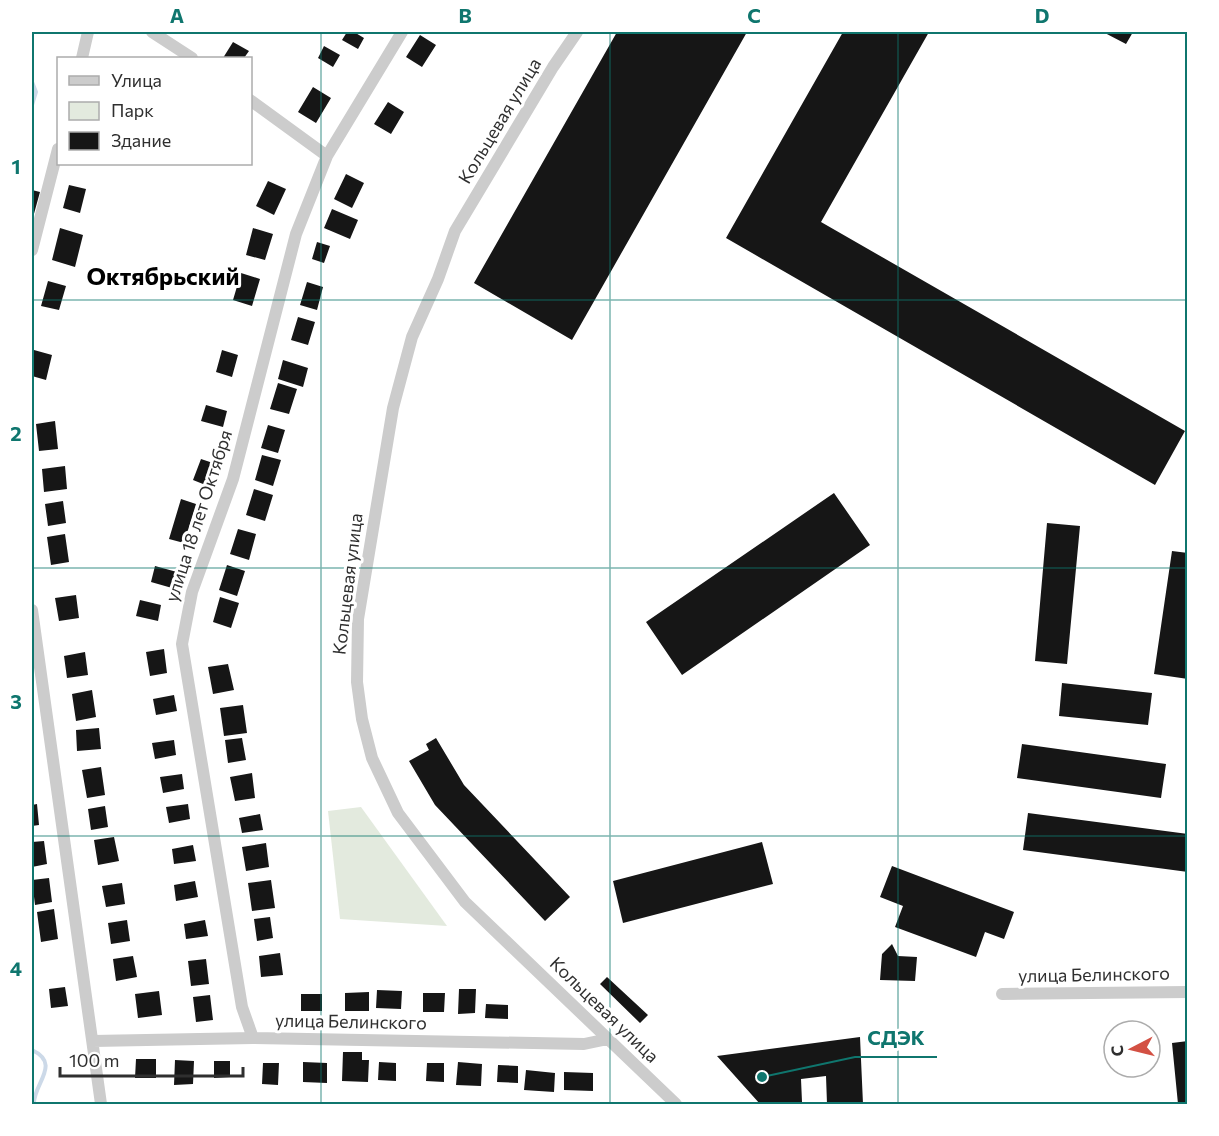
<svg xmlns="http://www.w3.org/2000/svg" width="1219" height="1136" font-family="Commissioner,sans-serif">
<rect width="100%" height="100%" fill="#fff"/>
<!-- green -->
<path fill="#e3eade" d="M361 807 447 926 340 919 328 811Z"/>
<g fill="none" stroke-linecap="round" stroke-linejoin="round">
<!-- stream -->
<path stroke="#ccd9e8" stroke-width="4" d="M32 82 36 92 32 105
M32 1050C62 1064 33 1084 34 1104"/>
</g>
<!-- building -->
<path fill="#161616" d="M347 32H354L364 38 358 49 342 40Z
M617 32H747L572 340 474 283Z
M843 32H929L821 222 1185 431 1155 485 726 238Z
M1103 32H1133L1126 44Z
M420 35 436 45 422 67 406 57Z
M233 42 249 51 244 58H223Z
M324 46 340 55 333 67 318 58Z
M313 87 331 98 316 123 298 112Z
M388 102 404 112 391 134 374 124Z
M346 174 364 183 352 208 334 199Z
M268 181 286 189 274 215 256 206Z
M69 185 86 189 80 213 63 208Z
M32 190 40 192 32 221Z
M332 209 358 220 350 239 324 228Z
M60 228 83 235 75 267 52 260Z
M253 228 273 234 265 260 246 255Z
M317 242 330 246 324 263 312 259Z
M241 273 260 279 252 306 233 300Z
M48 281 66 286 59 310 41 306Z
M307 282 323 287 317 310 300 305Z
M298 317 315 322 308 345 291 340Z
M34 350 52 355 46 380 32 376Z
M222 350 238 355 232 377 216 372Z
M283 360 308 368 303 387 278 379Z
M278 383 297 389 289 414 270 409Z
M206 405 227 411 223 427 201 421Z
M55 421 58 449 39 451 36 424Z
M268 425 285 430 278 453 261 448Z
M262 455 281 460 273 486 255 480Z
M201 459 216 464 208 486 193 480Z
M65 466 67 489 44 492 42 469Z
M254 489 273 495 265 521 246 515Z
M834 493 870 545 682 675 646 622Z
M181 499 196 504 184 543 169 539Z
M63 501 66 523 48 526 45 504Z
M1047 523 1080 526 1067 664 1035 661Z
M238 529 256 534 249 560 230 554Z
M65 534 69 562 51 565 47 537Z
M1172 551 1188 553V679L1154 674Z
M227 565 245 571 237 596 219 590Z
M155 566 177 572 172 588 151 582Z
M76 595 79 618 59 621 55 598Z
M220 597 239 603 231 628 213 622Z
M140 600 161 605 158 621 136 616Z
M164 649 167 673 150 676 146 652Z
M85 652 88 675 67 678 64 656Z
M228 664 234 690 213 694 208 667Z
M1062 683 1152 693 1148 725 1059 716Z
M92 690 96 717 76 721 72 694Z
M174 695 177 711 156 715 153 699Z
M243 705 247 733 224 736 220 708Z
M99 728 101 749 77 751 76 730Z
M242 738 246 760 228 763 225 740Z
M436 738 464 785 570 897 545 921 435 805 409 761 429 750 426 744Z
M174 740 176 755 155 759 152 743Z
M1022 744 1166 764 1161 798 1017 778Z
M101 767 105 795 87 798 82 770Z
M252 773 255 798 235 801 230 777Z
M182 774 184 789 163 793 160 777Z
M37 804 39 825 32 826V805Z
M188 804 190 819 169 823 166 807Z
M105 806 108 827 91 830 88 809Z
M1028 813 1188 834V872L1023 850Z
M260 814 263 830 242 833 239 818Z
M114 837 119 861 98 865 94 840Z
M44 841 47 864 32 867V842Z
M762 842 773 884 623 923 613 881Z
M266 843 269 867 246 871 242 847Z
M193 845 196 861 174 864 172 849Z
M892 866 1014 912 1004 939 985 932 976 957 895 927 903 906 880 897Z
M49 878 52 902 35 905 32 880Z
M271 880 275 908 252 911 248 883Z
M195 881 198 897 176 901 174 885Z
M122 883 125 904 106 907 102 886Z
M54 909 58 939 41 942 37 912Z
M270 917 273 938 257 941 254 919Z
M127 920 130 941 111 944 108 923Z
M205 920 208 936 186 939 184 924Z
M892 944 898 956 917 957 915 981 880 980 882 954Z
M280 953 283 975 261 977 259 956Z
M133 956 137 977 116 981 113 959Z
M206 959 209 984 191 986 188 961Z
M607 977 648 1015 640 1023 600 984Z
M65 987 68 1006 51 1008 49 989Z
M459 989H476L475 1013 458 1014Z
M377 990 402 991 401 1009 376 1008Z
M159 991 162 1015 138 1018 135 994Z
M369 992V1011H345V993Z
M423 993H445L444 1012H423Z
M301 994H322V1011H301Z
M210 995 213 1020 196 1022 193 997Z
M486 1004 508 1005V1019L485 1018Z
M860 1037 863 1104H827L826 1076 801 1079 802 1102 799 1104H760L717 1056Z
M1188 1041V1104H1178L1172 1043Z
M343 1052H362V1060H369L368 1082 342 1081Z
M136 1059H156V1078H135Z
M175 1060 194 1061 193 1084 174 1085Z
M214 1061H230V1077L214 1078Z
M303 1062 327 1063V1083L303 1082Z
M379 1062 396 1063V1081L378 1080Z
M458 1062 482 1064 481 1086 456 1085Z
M263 1063H279L278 1085 262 1084Z
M427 1063H444V1082L426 1081Z
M498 1065 518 1066V1083L497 1082Z
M526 1070 555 1073 554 1092 524 1090Z
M564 1072 593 1073V1091L564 1090Z"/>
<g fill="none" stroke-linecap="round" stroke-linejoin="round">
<!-- minor -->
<path stroke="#ccc" stroke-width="12" d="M152 32 192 58
M577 32 553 67 455 231 438 279 412 337 393 408 358 619 357 682 362 719 372 758 398 813 465 902 676 1104
M82 58 88 32
M250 100 327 156
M32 250 58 149
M32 610 101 1104
M1002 994 1188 992
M253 1038 242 1007 182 644 192 592 233 479 296 234 327 156 402 32
M93 1041 253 1038 584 1044 608 1039"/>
</g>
<!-- grid -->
<path fill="none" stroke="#0f766e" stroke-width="1.5" stroke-opacity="0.55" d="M321 32V1104M610 32V1104M898 32V1104M32 300H1188M32 568H1188M32 836H1188"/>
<g text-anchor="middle" stroke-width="6" stroke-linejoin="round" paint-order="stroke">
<!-- street labels -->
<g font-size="18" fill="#2f2f2f" stroke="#fff">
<text transform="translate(500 121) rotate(-59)" y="6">Кольцевая улица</text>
<text transform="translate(199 516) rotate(-72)" y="6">улица 18 лет Октября</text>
<text transform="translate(348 584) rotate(-83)" y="6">Кольцевая улица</text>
<text transform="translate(1094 975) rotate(-1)" y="6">улица Белинского</text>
<text transform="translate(604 1010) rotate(44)" y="6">Кольцевая улица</text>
<text transform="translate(351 1022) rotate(1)" y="6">улица Белинского</text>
</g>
<!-- district labels -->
<g font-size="24" font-weight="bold" fill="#000" stroke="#fff">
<text x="163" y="285">Октябрьский</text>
</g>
</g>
<!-- callouts -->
<path fill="none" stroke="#0f766e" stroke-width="2" d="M762 1077L855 1057H937"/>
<circle fill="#0f766e" stroke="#fff" stroke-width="2" cx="762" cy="1077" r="6"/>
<g font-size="20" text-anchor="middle" font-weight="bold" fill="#0f766e" stroke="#fff" stroke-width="6" stroke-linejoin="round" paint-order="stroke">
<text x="896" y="1045">СДЭК</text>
</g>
<!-- border -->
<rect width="1219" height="1136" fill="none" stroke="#ffffff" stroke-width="66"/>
<!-- legend -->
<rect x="57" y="57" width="195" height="108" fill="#ffffff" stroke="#acacac" stroke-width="1.5"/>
<rect x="69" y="76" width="30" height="9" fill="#cccccc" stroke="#acacac" stroke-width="1.5"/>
<text x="111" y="87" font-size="18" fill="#2f2f2f">Улица</text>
<rect x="69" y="102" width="30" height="18" fill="#e3eade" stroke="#acacac" stroke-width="1.5"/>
<text x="111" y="117" font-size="18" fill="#2f2f2f">Парк</text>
<rect x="69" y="132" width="30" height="18" fill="#161616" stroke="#acacac" stroke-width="1.5"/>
<text x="111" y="147" font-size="18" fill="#2f2f2f">Здание</text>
<!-- north arrow -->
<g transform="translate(1132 1049) rotate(263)"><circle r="28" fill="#ffffff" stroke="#acacac" stroke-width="1.5"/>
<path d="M0-4.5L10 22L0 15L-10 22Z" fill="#d35043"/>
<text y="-9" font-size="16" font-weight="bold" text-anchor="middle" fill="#2f2f2f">С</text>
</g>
<!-- scale -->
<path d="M60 1067v9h183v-9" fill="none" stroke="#2f2f2f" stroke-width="3"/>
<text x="69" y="1067" font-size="18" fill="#2f2f2f" stroke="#ffffff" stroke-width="4.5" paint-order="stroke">100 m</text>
<rect x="33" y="33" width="1153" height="1070" fill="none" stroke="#0f766e" stroke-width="2"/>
<g font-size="20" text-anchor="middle" font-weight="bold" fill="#0f766e">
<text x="177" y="23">A</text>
<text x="465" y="23">B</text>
<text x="754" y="23">C</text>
<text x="1042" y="23">D</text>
<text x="16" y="174">1</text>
<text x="16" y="441">2</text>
<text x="16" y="709">3</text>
<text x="16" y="976">4</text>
</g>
</svg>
